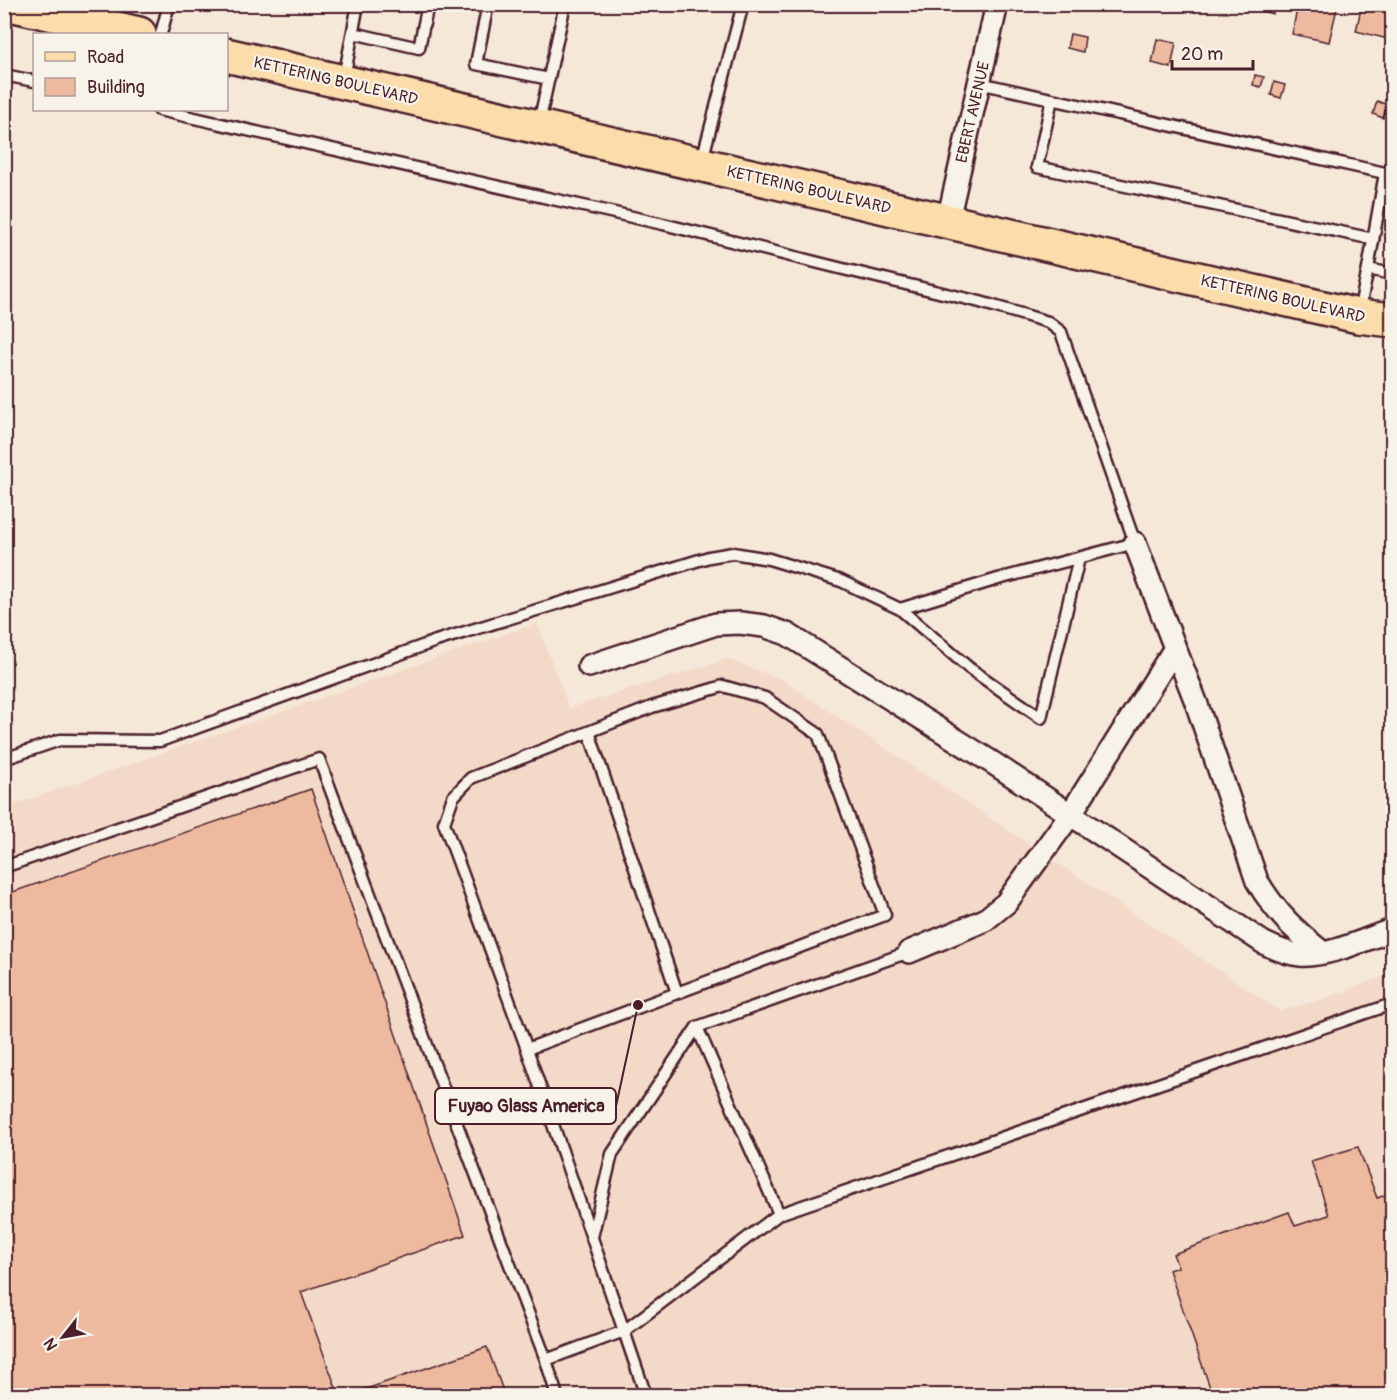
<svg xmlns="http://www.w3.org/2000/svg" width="1397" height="1400" font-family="Pangolin,sans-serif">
<rect width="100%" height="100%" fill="#f5e8d9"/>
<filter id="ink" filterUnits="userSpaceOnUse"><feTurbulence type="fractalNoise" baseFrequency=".0167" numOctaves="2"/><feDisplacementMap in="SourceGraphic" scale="12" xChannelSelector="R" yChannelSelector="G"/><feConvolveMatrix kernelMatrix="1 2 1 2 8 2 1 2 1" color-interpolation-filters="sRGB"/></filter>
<g filter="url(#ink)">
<!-- built -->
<path fill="#f3dac8" d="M537 623 569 708 727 659 781 679 1280 1011 1323 999 1392 973V1395H5L4 808Z"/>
<!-- building -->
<path fill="#edba9f" stroke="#4a1f2b" stroke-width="1.5" d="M1065 4H1094L1092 11Z
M1237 4H1275L1273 14Z
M1298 4H1338L1329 42 1292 34Z
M1362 4H1392V40L1356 31Z
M1070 34 1085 37 1083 52 1067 48Z
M1157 39 1176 43 1171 68 1152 63Z
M1255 75 1264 77 1261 87 1253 85Z
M1274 82 1285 85 1281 98 1271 95Z
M1377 101 1387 105 1383 118 1373 114Z
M311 789 465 1235 301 1292 339 1396H4V895Z
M1358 1147 1377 1198 1392 1193V1396H1213L1169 1270 1178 1267 1173 1254 1289 1212 1295 1226 1329 1215 1311 1161Z
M487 1347 505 1396H346Z"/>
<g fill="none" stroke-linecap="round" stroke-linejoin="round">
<defs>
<path id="service" d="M488 4 476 64 549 79
M353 33 419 48 428 4
M161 34 169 4
M4 75 34 81
M344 78 358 4
M979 83 1385 173 1368 269
M1052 99 1037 167 1373 239
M539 123 565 4
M702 160 743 4
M1359 312 1368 269 1392 274
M900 609 969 668 1041 718 1079 558
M4 759 60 740 160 741 436 641 709 557 733 553 769 559 841 581 900 609 998 579 1135 543 1061 332 1048 322 980 302 839 268 663 224 159 110
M4 867 319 759 546 1360 624 1331 527 1049 444 823 453 797 471 778 652 707 723 686 765 698 818 734 885 915 677 993 589 732
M697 1027 779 1214 1392 1004
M527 1049 677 993
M592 1237 612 1154 697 1027 909 952
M546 1360 557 1396
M646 1396 624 1331 779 1214"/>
<path id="minor" d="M948 220 997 4
M1175 648 1196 702 1257 881C1277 914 1294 930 1323 953
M589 666 716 624 740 623 764 626 787 634 993 763 1264 943C1276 949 1287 954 1300 955 1328 957 1366 939 1392 930
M909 952 985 920 1006 903 1070 815 1175 648 1135 543"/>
<path id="primary" d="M10 4 139 34
M226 55 1358 316 1392 320"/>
</defs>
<!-- service casing -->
<use href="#service" stroke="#4a1f2b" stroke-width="15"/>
<!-- minor casing -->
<use href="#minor" stroke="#4a1f2b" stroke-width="26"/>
<!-- primary casing -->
<use href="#primary" stroke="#4a1f2b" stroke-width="38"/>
<!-- service -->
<use href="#service" stroke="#f7f3e8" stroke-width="10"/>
<!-- minor -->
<use href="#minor" stroke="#f7f3e8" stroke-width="21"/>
<!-- primary -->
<use href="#primary" stroke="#faddab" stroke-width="33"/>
</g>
</g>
<g text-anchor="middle" stroke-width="4.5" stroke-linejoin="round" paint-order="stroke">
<!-- street labels -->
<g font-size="16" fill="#4a1f2b" stroke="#f7f3e8">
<text transform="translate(336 80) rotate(13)" y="6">KETTERING BOULEVARD</text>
<text transform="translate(972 112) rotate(-77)" y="6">EBERT AVENUE</text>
<text transform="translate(809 189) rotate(13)" y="6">KETTERING BOULEVARD</text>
<text transform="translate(1283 298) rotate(13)" y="6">KETTERING BOULEVARD</text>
</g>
</g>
<!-- callouts -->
<path fill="none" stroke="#4a1f2b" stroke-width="2" d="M638 1005L616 1106"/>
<circle fill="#4a1f2b" stroke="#f7f3e8" stroke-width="2" cx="638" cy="1005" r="6"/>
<rect fill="#f7f3e8" stroke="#4a1f2b" stroke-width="2" x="435" y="1088" width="181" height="36" rx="6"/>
<g font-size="18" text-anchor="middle" font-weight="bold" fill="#4a1f2b">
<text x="526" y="1112">Fuyao Glass America</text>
</g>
<!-- margin -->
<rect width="1397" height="1400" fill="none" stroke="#f7f3e8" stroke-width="24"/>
<rect x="12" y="12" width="1373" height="1376" fill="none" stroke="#4a1f2b" stroke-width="2" filter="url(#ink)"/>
<!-- legend -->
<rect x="33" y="33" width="195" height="78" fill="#f7f3e8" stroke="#b29e9c" stroke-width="1.5"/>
<rect x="45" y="52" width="30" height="9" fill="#faddab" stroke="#b29e9c" stroke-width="1.5"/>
<text x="87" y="63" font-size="18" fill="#4a1f2b">Road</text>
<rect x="45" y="78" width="30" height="18" fill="#edba9f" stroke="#b29e9c" stroke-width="1.5"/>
<text x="87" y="93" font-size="18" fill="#4a1f2b">Building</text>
<!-- north arrow -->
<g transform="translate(63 1337) rotate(239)" stroke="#f7f3e8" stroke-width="4.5" paint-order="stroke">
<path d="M0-4.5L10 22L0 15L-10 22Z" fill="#4a1f2b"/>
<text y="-9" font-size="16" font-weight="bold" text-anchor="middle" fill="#4a1f2b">N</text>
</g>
<!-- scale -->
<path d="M1172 60v9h81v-9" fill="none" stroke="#4a1f2b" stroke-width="3"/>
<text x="1181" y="60" font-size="18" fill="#4a1f2b" stroke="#f7f3e8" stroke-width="4.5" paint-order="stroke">20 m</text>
</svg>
